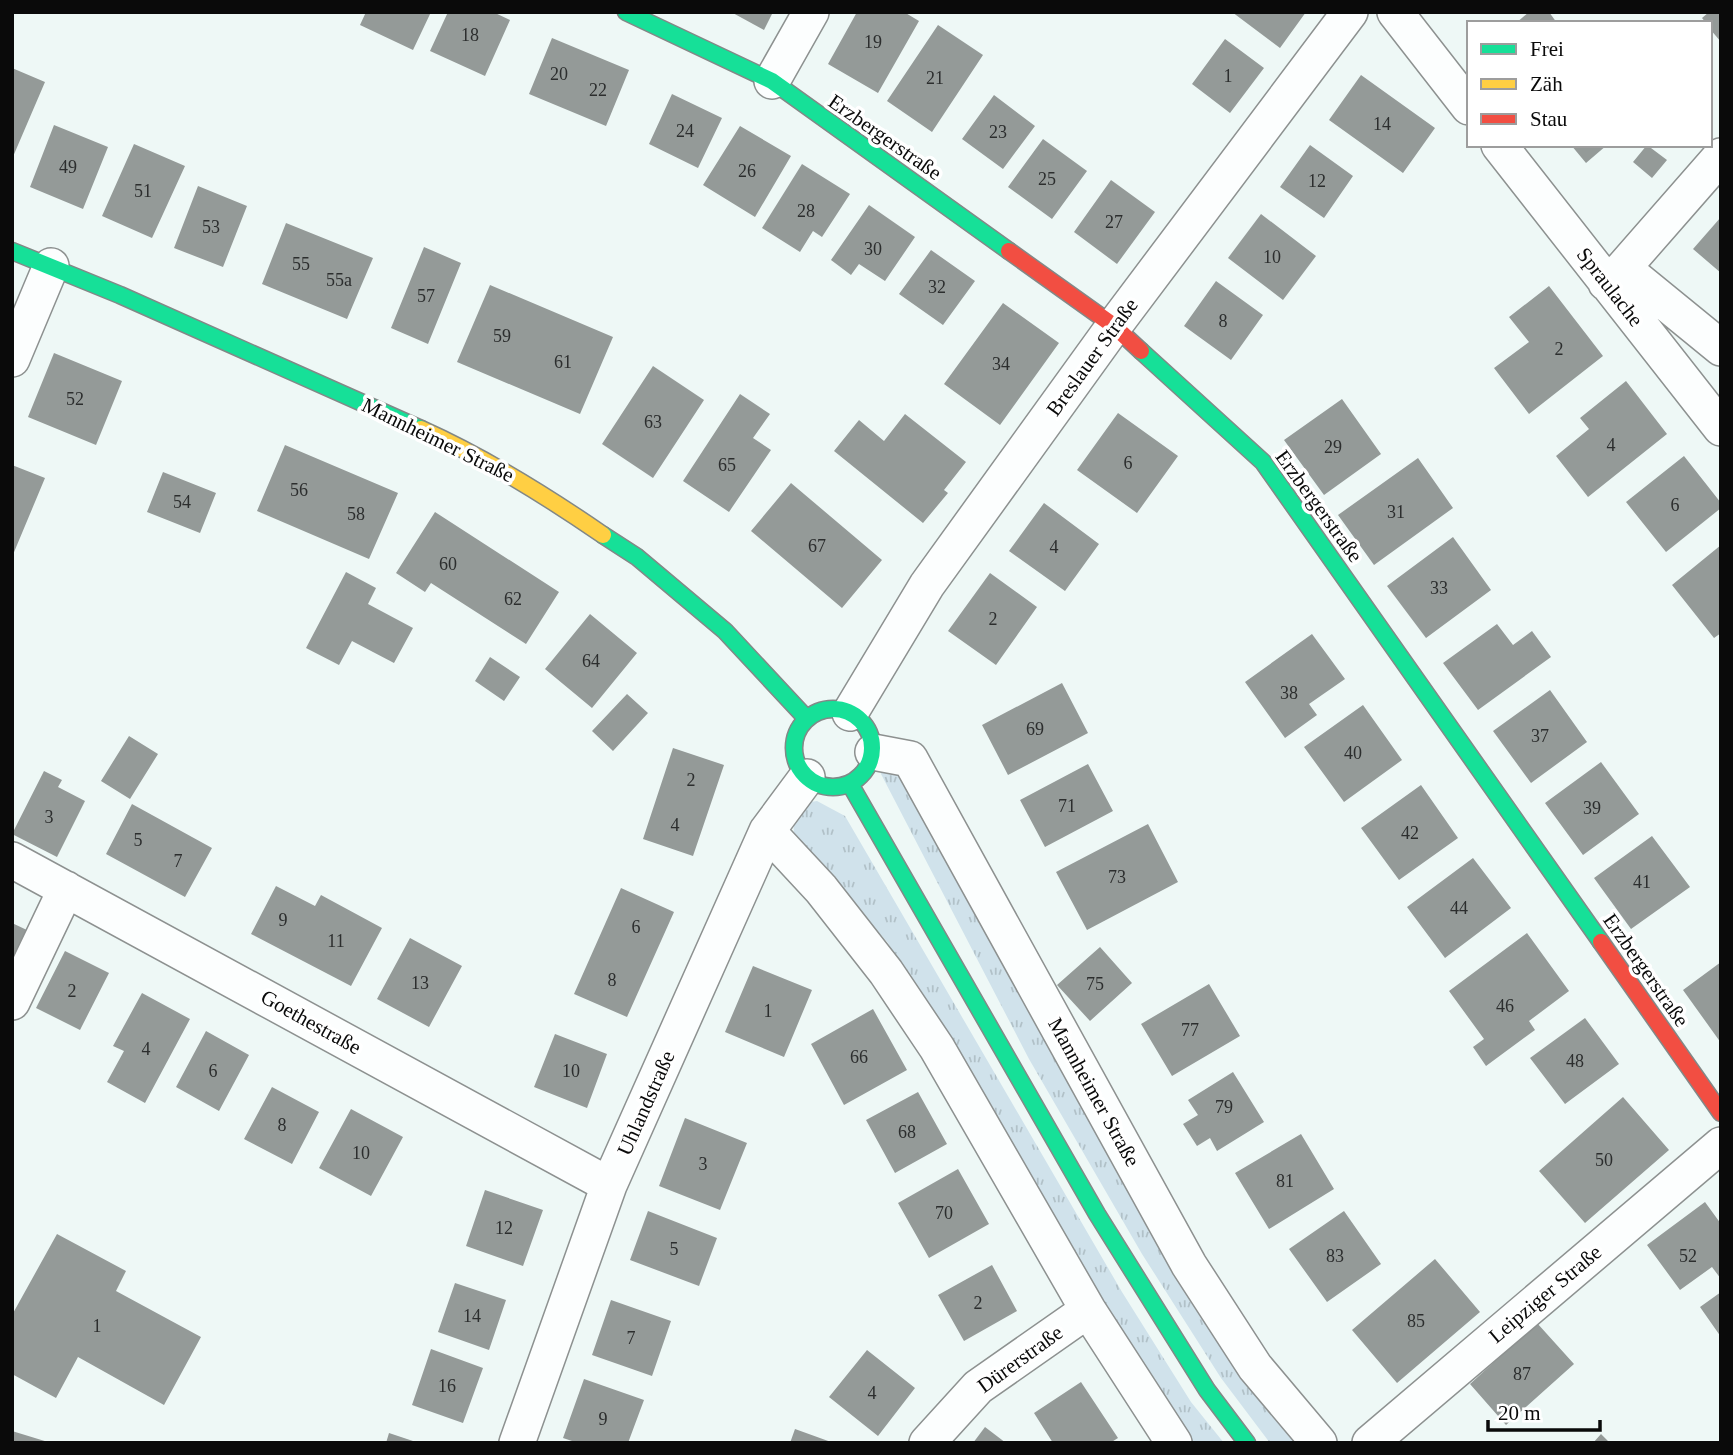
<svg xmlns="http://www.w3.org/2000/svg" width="1733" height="1455" font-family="'Times New Roman',serif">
<defs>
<pattern id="grass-tufts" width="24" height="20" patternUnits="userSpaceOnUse" patternTransform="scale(1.75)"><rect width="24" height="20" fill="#d0e2eb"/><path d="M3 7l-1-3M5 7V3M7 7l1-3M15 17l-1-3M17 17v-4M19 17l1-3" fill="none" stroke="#b1c1c8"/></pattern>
</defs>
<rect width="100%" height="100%" fill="#eef8f6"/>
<!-- grass -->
<path fill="url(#grass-tufts)" d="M896 763 1304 1443H1270L1221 1378 1142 1254 1029 1059 881 774 880 768Z
M817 801 845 816 1122 1292 1191 1402 1224 1443H1193L1127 1347 923 1010 888 943 794 835 793 815 805 803Z"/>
<!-- building -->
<path fill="#949a98" d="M366 12H431L413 50 360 25Z
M448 12H493L510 20 485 76 430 51Z
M731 12H773L764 30Z
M857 12H904L919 21 878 93 828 64Z
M1232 12H1306L1280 48Z
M1529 12H1549L1557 23H1516Z
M1709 12H1721V42L1710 29V23H1706L1702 18Z
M938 25 983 55 932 132 887 101Z
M552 38 629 70 606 126 529 94Z
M1225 39 1264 68 1230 113 1192 84Z
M12 68 45 82 12 159Z
M1361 75 1435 128 1403 173 1329 120Z
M672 94 722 118 698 168 649 144Z
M994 95 1035 126 1003 169 962 139Z
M54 125 108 147 83 209 30 187Z
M740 126 791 156 755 217 703 185Z
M1043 139 1087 171 1052 219 1008 187Z
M134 144 185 166 152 238 102 216Z
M1310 145 1353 176 1324 218 1280 187Z
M1571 145H1607L1586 163Z
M1647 145 1667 160 1652 178 1633 162Z
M802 164 850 194 822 237 813 231 800 252 762 228Z
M1111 180 1155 212 1117 264 1074 232Z
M198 186 247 206 223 267 174 248Z
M869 205 915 237 885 281 859 264 851 275 831 260Z
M1261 214 1316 256 1283 300 1228 258Z
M1721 217V273L1693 249Z
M286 223 373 258 347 319 262 284Z
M424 247 461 263 428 344 391 328Z
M931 250 975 281 943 325 899 294Z
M1216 281 1263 315 1231 360 1184 326Z
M490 285 613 337 580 414 457 362Z
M1549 286 1603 356 1529 414 1494 368 1529 342 1509 317Z
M1003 303 1059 343 1000 425 944 384Z
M54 353 122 381 96 445 28 417Z
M653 366 704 400 653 478 602 444Z
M1626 381 1667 434 1588 497 1556 456 1589 429 1580 418Z
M740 394 770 414 753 438 771 450 729 512 683 481Z
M1342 399 1381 454 1324 495 1284 440Z
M1118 413 1178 456 1137 513 1077 470Z
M905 414 966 462 944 490 948 493 923 523 834 451 859 420 884 441Z
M285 445 398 493 369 559 257 511Z
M1684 456 1721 503V508L1666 552 1626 502Z
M1418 458 1453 508 1374 565 1338 515Z
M12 465 45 478 12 557Z
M163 472 216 493 200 533 147 512Z
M791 483 882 560 842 608 751 531Z
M1044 503 1099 544 1065 591 1009 551Z
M435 512 559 592 526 644 431 583 425 592 396 573Z
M1453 537 1491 590 1426 638 1387 586Z
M1721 545V633L1714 638 1672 585Z
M346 572 376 588 368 604 413 628 394 663 352 641 339 665 306 648Z
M990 573 1037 607 996 665 948 631Z
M590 614 637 653 592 708 545 669Z
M1497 624 1513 645 1532 631 1551 657 1478 710 1443 663Z
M1312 634 1345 679 1309 704 1317 715 1285 738 1245 682Z
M490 657 520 677 504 701 475 681Z
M1062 683 1088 733 1008 775 982 725Z
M1550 690 1587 742 1531 783 1493 731Z
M627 694 648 713 613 751 592 731Z
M1363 705 1402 760 1344 802 1304 747Z
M129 736 158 754 130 799 101 781Z
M673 748 724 765 693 856 643 839Z
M1601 762 1639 814 1583 855 1545 803Z
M1088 764 1113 811 1045 847 1020 800Z
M44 771 62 780 58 787 85 801 57 857 12 834Z
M1421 785 1458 838 1399 880 1361 828Z
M132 804 212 848 185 897 106 854Z
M1148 824 1178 882 1087 930 1056 872Z
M1652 836 1690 887 1631 929 1594 878Z
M1473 858 1511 908 1445 958 1407 907Z
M276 886 315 906 321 895 382 928 351 986 251 934Z
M621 888 674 912 627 1017 574 994Z
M12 923 29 931 12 963Z
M1527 933 1569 991 1529 1021 1535 1030 1486 1066 1473 1047 1484 1039 1449 991Z
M410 938 462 966 429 1027 377 999Z
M1100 947 1132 983 1090 1021 1057 985Z
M65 951 109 973 80 1030 36 1008Z
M1721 962V1043L1683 990Z
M753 966 812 990 784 1057 725 1032Z
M1209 984 1240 1036 1172 1076 1141 1024Z
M142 993 190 1019 145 1103 107 1082 124 1051 113 1046Z
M873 1009 907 1070 844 1105 811 1044Z
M1585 1018 1619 1064 1565 1104 1530 1058Z
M206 1031 249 1055 219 1111 176 1087Z
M555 1034 607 1054 587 1108 534 1087Z
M1233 1072 1264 1122 1217 1151 1210 1138 1197 1146 1183 1124 1198 1115 1188 1100Z
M272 1087 319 1112 292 1164 244 1139Z
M918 1092 947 1144 895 1173 866 1120Z
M1623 1097 1669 1150 1585 1223 1539 1171Z
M351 1109 403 1137 371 1196 319 1168Z
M685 1118 747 1143 720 1210 659 1186Z
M1301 1134 1334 1189 1269 1229 1235 1173Z
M958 1169 989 1224 929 1258 898 1203Z
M485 1190 543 1210 523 1266 466 1246Z
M1705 1202 1721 1224V1279L1712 1267 1680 1290 1647 1245Z
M648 1211 717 1238 699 1286 630 1260Z
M1344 1211 1381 1264 1327 1302 1289 1249Z
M57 1234 126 1271 116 1291 201 1337 164 1405 78 1357 56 1398 12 1374V1315Z
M1435 1259 1480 1312 1397 1383 1352 1330Z
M992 1265 1017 1311 964 1341 938 1295Z
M455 1283 506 1300 489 1350 438 1332Z
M1721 1292V1337L1700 1307Z
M611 1300 671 1321 652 1376 592 1355Z
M1537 1323 1574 1364 1506 1425 1470 1384Z
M431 1349 483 1368 463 1423 412 1405Z
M867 1350 915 1388 878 1436 829 1397Z
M584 1379 644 1400 628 1443H578L563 1438Z
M1081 1382 1118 1438 1110 1443H1053L1034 1413Z
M985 1427 1006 1443H973Z
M795 1429 831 1442V1443H790Z
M12 1431 48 1442V1443H12Z
M389 1433 416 1442V1443H386Z
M1601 1434 1610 1443H1593Z"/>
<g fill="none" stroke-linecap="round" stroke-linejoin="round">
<defs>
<path id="street" d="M1395 12 1469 107
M772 81 811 12
M1499 145 1721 428
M1623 268 1721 348
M1606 283 1623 268 1721 156
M12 359 51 266
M850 713 927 585 1114 326 1350 12
M873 752 910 759 1189 1265 1255 1367 1319 1443
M767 831 821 889 886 972 937 1048 1088 1310 1174 1443
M12 860 609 1185
M12 1002 66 889
M517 1443 609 1185 767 831 807 777
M927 1443 978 1387 1088 1310
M1370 1443 1721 1145"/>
<path id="fast" d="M626 12 772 81 1009 251
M12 251 120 295 421 429
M1141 351 1263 462 1601 942
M603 535 637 557 725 631 807 719
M794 748a39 39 0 1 1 78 0a39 39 0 1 1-78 0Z
M850 784 1097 1214 1207 1390 1247 1443"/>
<path id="slow" d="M421 429C486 458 545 495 603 535"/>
<path id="jam" d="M1009 251 1114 326 1141 351
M1601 942 1721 1113"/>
</defs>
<!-- street casing -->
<use href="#street" stroke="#8d9190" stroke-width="38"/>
<!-- fast casing -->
<use href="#fast" stroke="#838887" stroke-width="19"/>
<!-- slow casing -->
<use href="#slow" stroke="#838887" stroke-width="19"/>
<!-- jam casing -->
<use href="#jam" stroke="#838887" stroke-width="19"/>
<!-- street -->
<use href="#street" stroke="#fcfefe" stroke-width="35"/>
<!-- fast -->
<use href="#fast" stroke="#16e098" stroke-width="16"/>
<!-- slow -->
<use href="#slow" stroke="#ffcf43" stroke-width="16"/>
<!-- jam -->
<use href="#jam" stroke="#f24e42" stroke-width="16"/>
</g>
<g text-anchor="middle" stroke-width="7" stroke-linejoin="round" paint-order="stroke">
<!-- number labels -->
<g font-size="18" fill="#2c2e2e">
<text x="470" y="41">18</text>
<text x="873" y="48">19</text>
<text x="559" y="80">20</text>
<text x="1228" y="82">1</text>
<text x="935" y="84">21</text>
<text x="598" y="96">22</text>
<text x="1382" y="130">14</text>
<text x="685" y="137">24</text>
<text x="998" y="138">23</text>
<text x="68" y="173">49</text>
<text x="747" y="177">26</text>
<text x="1047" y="185">25</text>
<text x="1317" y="187">12</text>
<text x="143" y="197">51</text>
<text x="806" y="217">28</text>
<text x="1114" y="228">27</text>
<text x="211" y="233">53</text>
<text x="873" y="255">30</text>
<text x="1272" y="263">10</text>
<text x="301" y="270">55</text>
<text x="339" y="286">55a</text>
<text x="937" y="293">32</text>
<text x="426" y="302">57</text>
<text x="1223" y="327">8</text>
<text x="502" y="342">59</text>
<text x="1559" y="355">2</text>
<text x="563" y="368">61</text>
<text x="1001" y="370">34</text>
<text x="75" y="405">52</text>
<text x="653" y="428">63</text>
<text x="1611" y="451">4</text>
<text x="1333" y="453">29</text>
<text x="1128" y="469">6</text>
<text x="727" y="471">65</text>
<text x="299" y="496">56</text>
<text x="182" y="508">54</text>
<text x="1675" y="511">6</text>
<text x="1396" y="518">31</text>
<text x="356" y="520">58</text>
<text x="817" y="552">67</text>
<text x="1054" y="553">4</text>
<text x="448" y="570">60</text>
<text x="1439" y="594">33</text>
<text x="513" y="605">62</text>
<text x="993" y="625">2</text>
<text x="591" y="667">64</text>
<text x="1289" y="699">38</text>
<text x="1035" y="735">69</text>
<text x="1540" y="742">37</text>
<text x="1353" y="759">40</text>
<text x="691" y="786">2</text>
<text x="1067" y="812">71</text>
<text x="1592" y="814">39</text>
<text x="49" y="823">3</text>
<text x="675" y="831">4</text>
<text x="1410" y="839">42</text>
<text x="138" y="846">5</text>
<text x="178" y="867">7</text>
<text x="1117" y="883">73</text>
<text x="1642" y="888">41</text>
<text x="1459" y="914">44</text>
<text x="283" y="926">9</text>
<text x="636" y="933">6</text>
<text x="336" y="947">11</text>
<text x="612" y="986">8</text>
<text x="420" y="989">13</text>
<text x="1095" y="990">75</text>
<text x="72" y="997">2</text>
<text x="1505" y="1012">46</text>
<text x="768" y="1017">1</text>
<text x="1190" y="1036">77</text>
<text x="146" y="1055">4</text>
<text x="859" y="1063">66</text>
<text x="1575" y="1067">48</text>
<text x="213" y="1077">6</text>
<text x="571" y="1077">10</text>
<text x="1224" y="1113">79</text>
<text x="282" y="1131">8</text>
<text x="907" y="1138">68</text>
<text x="361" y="1159">10</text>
<text x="1604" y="1166">50</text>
<text x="703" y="1170">3</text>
<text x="1285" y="1187">81</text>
<text x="944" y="1219">70</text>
<text x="504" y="1234">12</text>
<text x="674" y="1255">5</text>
<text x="1335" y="1262">83</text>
<text x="1688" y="1262">52</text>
<text x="978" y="1309">2</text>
<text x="472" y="1322">14</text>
<text x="1416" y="1327">85</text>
<text x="97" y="1332">1</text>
<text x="631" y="1344">7</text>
<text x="1522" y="1380">87</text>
<text x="447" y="1392">16</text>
<text x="872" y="1399">4</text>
<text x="603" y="1425">9</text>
</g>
<!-- street labels -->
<g font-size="21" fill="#0a0a0a" stroke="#fff">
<text transform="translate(885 137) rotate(35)" y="7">Erzbergerstraße</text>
<text transform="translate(1610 287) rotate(52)" y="7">Spraulache</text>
<text transform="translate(1092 357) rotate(-54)" y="7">Breslauer Straße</text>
<text transform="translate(438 440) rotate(26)" y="7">Mannheimer Straße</text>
<text transform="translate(1319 506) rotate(54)" y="7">Erzbergerstraße</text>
<text transform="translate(1646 970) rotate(55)" y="7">Erzbergerstraße</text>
<text transform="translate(311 1022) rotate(29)" y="7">Goethestraße</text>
<text transform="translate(1094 1092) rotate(61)" y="7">Mannheimer Straße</text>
<text transform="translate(646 1103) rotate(-66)" y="7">Uhlandstraße</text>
<text transform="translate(1545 1294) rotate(-40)" y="7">Leipziger Straße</text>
<text transform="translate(1020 1359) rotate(-36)" y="7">Dürerstraße</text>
</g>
</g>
<!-- border -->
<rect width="1733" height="1455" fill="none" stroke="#0a0a0a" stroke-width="28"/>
<!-- legend -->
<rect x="1467" y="21" width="245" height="126" fill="#ffffff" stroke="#9d9d9d" stroke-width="2"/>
<rect x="1481" y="44" width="35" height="10" fill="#16e098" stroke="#9d9d9d" stroke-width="2"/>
<text x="1530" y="56" font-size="21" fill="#0a0a0a">Frei</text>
<rect x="1481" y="79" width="35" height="10" fill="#ffcf43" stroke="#9d9d9d" stroke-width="2"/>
<text x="1530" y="91" font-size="21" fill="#0a0a0a">Zäh</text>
<rect x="1481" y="114" width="35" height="10" fill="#f24e42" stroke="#9d9d9d" stroke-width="2"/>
<text x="1530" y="126" font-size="21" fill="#0a0a0a">Stau</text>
<!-- scale -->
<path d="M1488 1420v10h112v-10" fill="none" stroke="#0a0a0a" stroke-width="3.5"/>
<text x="1498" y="1420" font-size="21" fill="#0a0a0a" stroke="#ffffff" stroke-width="5" paint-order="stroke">20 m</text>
</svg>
